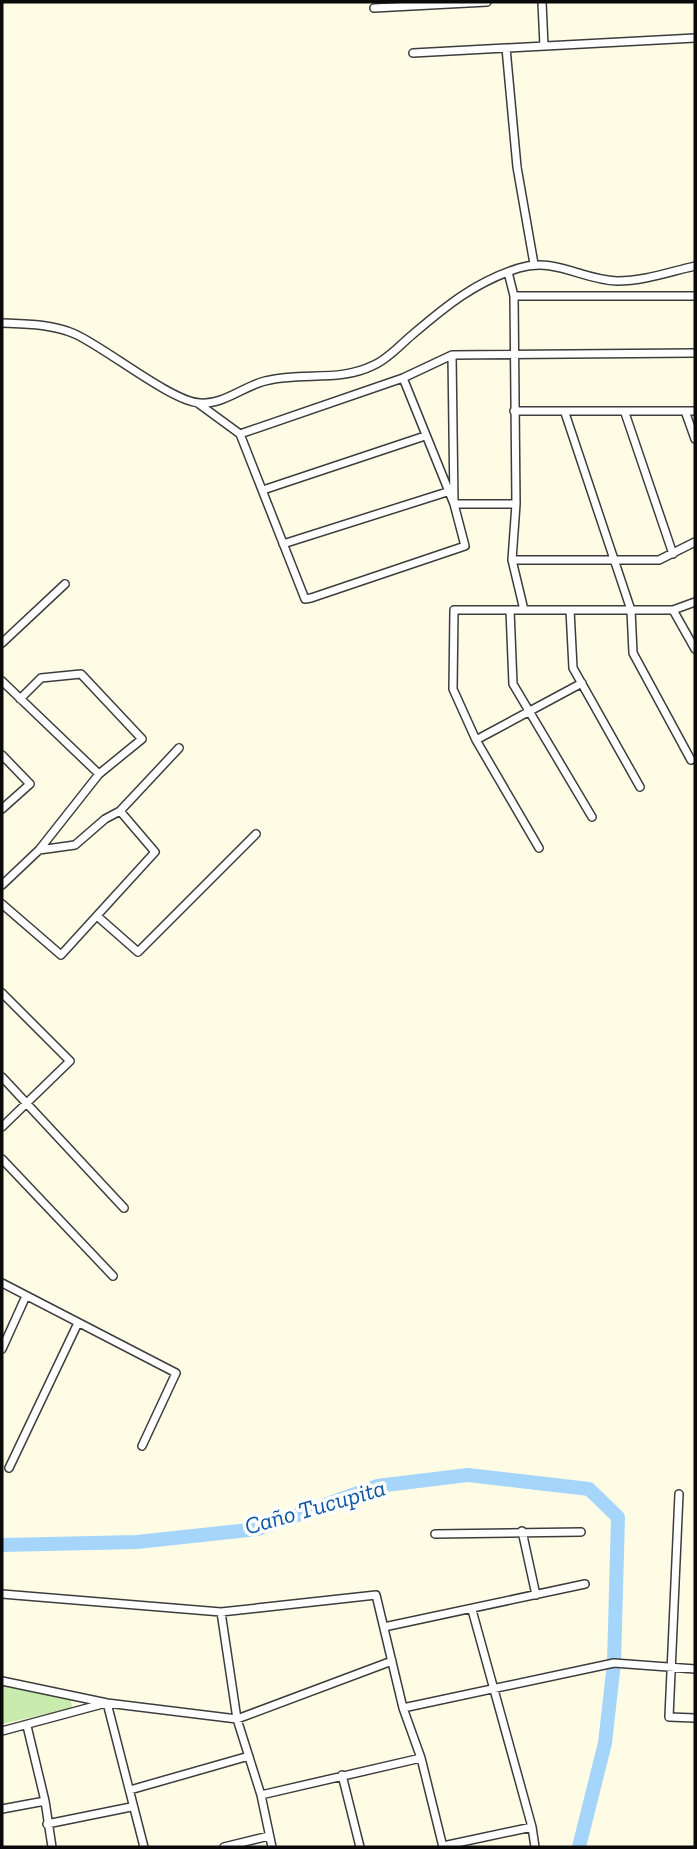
<svg xmlns="http://www.w3.org/2000/svg" width="697" height="1849" font-family="'Zilla Slab',serif">
<rect width="100%" height="100%" fill="#fffce6"/>
<!-- green -->
<path fill="#c9ecae" d="M2 1685 71 1700 72 1708 2 1724Z"/>
<g fill="none" stroke-linecap="round" stroke-linejoin="round">
<!-- river -->
<path stroke="#a6d5fb" stroke-width="14" d="M2 1545 137 1542 258 1529 377 1486 468 1475 589 1489 618 1517 614 1663 605 1743 579 1847"/>
<defs>
<path id="street" d="M542 2 544 46
M374 8 487 2
M506 48 517 167 534 264
M413 53 695 38
M508 272 514 296 516 504 512 560 524 610
M514 296H695
M2 323C26 324 52 324 75 334 106 348 172 402 200 403 223 405 244 386 265 381 303 371 338 383 374 365 388 359 400 345 412 335 446 306 475 282 519 268 555 257 582 280 617 281 644 281 669 272 695 266
M452 355 454 504H516
M199 404 240 434 305 599 311 598 465 546 454 504 403 378
M514 411H695
M685 411 695 439
M565 413 631 610 633 653 691 760
M625 413 673 554
M240 434 403 378 452 355 695 353
M263 490 425 436
M283 544 447 492
M512 560H659L695 542
M510 610 513 684 592 817
M570 610 573 668 640 787
M673 610 695 649
M2 643 65 584
M2 681 99 774 39 850 75 845 105 819 120 811 179 748
M20 699 41 678 81 674 142 739 99 774
M476 740 582 683
M2 755 30 784 2 809
M539 848 476 740 453 689 454 610H673L695 602
M2 885 39 850
M2 904 61 955 155 852 120 811
M97 916 138 952 256 834
M2 993 70 1061 2 1127
M2 1077 124 1208
M2 1159 113 1276
M2 1283 176 1373 142 1446
M2 1349 26 1296
M9 1468 78 1323
M679 1494 669 1717 695 1718
M522 1531 536 1595
M435 1534 581 1532
M2 1594 221 1612 376 1595 403 1708 421 1758 443 1847
M472 1610 532 1827 535 1847
M221 1612 237 1719 261 1795 272 1847
M384 1627 585 1584
M2 1681 107 1703 237 1719 392 1661
M107 1703 144 1847
M403 1708 614 1663 695 1669
M27 1726 45 1801 52 1847
M2 1731 106 1703
M342 1775 360 1847
M130 1790 249 1756
M261 1795 421 1758
M2 1809 45 1801
M47 1824 131 1807
M443 1846 532 1827
M224 1847 269 1836"/>
</defs>
<!-- street casing -->
<use href="#street" stroke="#3d3d3d" stroke-width="10"/>
<!-- street -->
<use href="#street" stroke="#fff" stroke-width="7"/>
</g>
<g text-anchor="middle" stroke-width="7" stroke-linejoin="round" paint-order="stroke">
<!-- water labels -->
<g font-size="24" font-style="italic" fill="#0b55a3" stroke="#fff">
<text transform="translate(315 1507) rotate(-16)" y="8">Caño Tucupita</text>
</g>
</g>
<!-- border -->
<rect width="697" height="1849" fill="none" stroke="#0a0a0a" stroke-width="7"/>
</svg>
